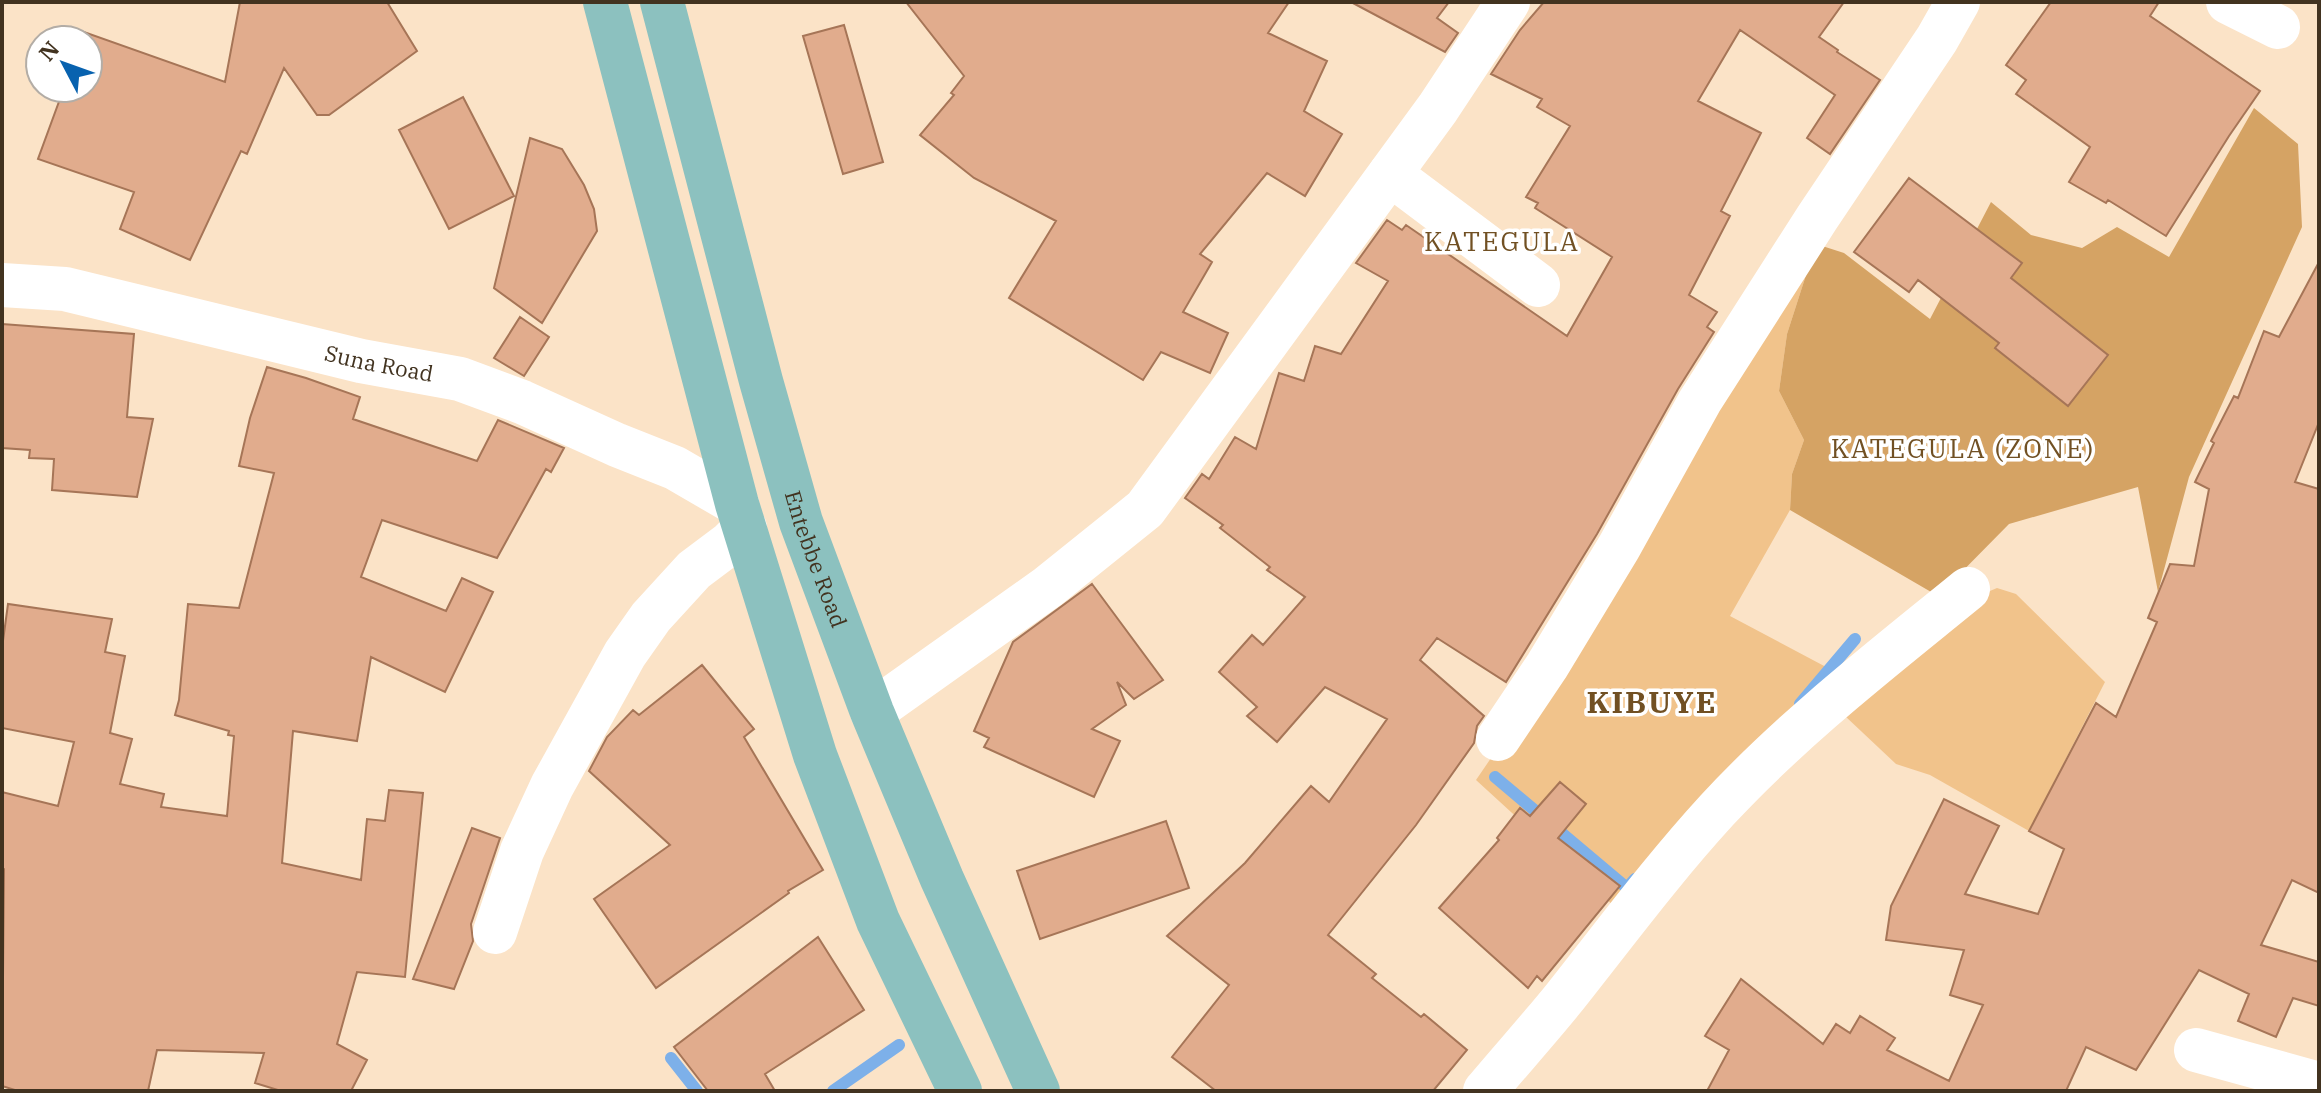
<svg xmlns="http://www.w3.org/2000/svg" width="2321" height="1093" font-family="'IBM Plex Serif',serif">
<rect width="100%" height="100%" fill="#fbe3c7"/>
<!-- green -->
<path fill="#f1c38b" d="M1816 244 1787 334 1779 391 1804 440 1792 474 1790 510 1730 616 1843 676 1615 907 1476 780 1606 590Z
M1997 588 2016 594 2105 682 2029 831 1930 775 1896 764 1845 716 1971 599Z"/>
<!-- forest -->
<path fill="#d5a364" d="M2254 108 2298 144 2302 227 2189 477 2158 592 2138 487 2009 524 1938 596 1790 510 1792 474 1804 440 1779 391 1787 334 1816 244 1844 253 1930 319 1991 202 2031 235 2082 248 2117 227 2169 257Z"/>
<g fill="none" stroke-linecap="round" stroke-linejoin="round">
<!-- stream -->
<path stroke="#7db0e9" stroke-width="12" d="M1800 704 1855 639
M1495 777 1627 888 1635 879
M671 1058 697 1091
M833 1091 899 1045"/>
</g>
<!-- building -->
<path fill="#e1ac8d" stroke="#a67557" stroke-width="2" d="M240 2H387L417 51 329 115H317L284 68 247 154 241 151 190 260 120 229 134 192 38 159 64 88H88V40H81L84 32 225 82Z
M906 2H1289L1268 33 1327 61 1304 111 1342 134 1305 196 1267 173 1200 254 1212 262 1183 312 1228 333 1210 373 1161 352 1143 380 1009 298 1056 221 974 178 920 135 954 95 951 93 964 76Z
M1351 2H1449L1437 18 1458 33 1445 52Z
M1544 2H1844L1819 37 1838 50 1837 52 1880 80 1830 154 1807 138 1835 95 1740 30 1698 101 1761 133 1721 211 1730 216 1689 295 1717 312 1707 327 1714 332 1678 389 1597 534 1506 682 1437 638 1420 660 1484 716 1477 726 1474 743 1416 825 1328 935 1376 974 1372 978 1421 1017 1424 1014 1467 1050 1433 1091H1216L1172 1057 1229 985 1167 936 1245 863 1311 786 1329 802 1387 719 1325 687 1277 742 1247 716 1257 707 1219 672 1252 635 1263 645 1305 597 1267 570 1270 567 1220 528 1223 525 1185 498 1202 474 1209 479 1235 437 1256 449 1279 373 1304 381 1315 346 1341 354 1388 281 1356 263 1387 220 1402 230 1406 225 1567 336 1612 257 1535 208 1538 203 1526 197 1570 126 1537 107 1542 99 1491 74 1520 30Z
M2051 2H2159L2150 16 2260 91 2229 136 2166 236 2108 200 2106 203 2069 182 2090 147 2016 94 2026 80 2006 65Z
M844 25 883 162 843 174 803 36Z
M463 97 514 196 449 229 399 130Z
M530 138 562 149 584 185 594 209 597 231 542 323 494 288Z
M1909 178 2022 263 2011 278 2108 355 2068 406 1995 348 1999 343 1918 280 1909 292 1854 252Z
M2319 262V422L2295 482 2319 489V893L2292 880 2261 945 2319 962V1006L2293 998 2276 1037 2238 1021 2249 994 2199 970 2136 1070 2086 1047 2066 1091H1707L1729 1050 1705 1036 1741 979 1823 1044 1836 1024 1850 1033 1860 1016 1895 1038 1887 1050 1949 1081 1983 1005 1950 995 1964 950 1886 940 1891 906 1944 799 1999 826 1965 894 2038 914 2064 849 2029 831 2096 703 2116 717 2157 622 2148 618 2170 564 2194 566 2209 489 2195 482 2214 443 2211 441 2234 396 2238 398 2264 331 2279 337Z
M520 317 549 337 524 376 494 358Z
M2 324 134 334 127 417 153 419 137 497 52 490 54 459 29 458 30 450 2 448Z
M267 367 306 378 360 397 353 419 477 461 498 420 564 448 551 472 546 469 497 558 382 520 361 577 446 611 462 578 493 592 445 692 371 657 357 741 293 731 282 863 361 880 367 819 385 821 389 790 423 793 405 977 357 972 337 1044 367 1060 351 1091H281L255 1083 264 1053 157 1050 148 1091H18L2 1086 4 869 2 868V792L58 806 74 742 2 728V648L8 604 112 619 105 652 125 656 110 733 132 739 120 784 164 794 161 807 227 816 234 736 228 735 229 731 175 715 179 700 188 604 239 608 274 473 239 466 250 418Z
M1092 584 1163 680 1134 699 1117 682 1126 705 1092 729 1120 741 1094 797 984 747 989 738 974 731 1013 642Z
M702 665 754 729 744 737 823 870 788 891 789 893 656 988 594 899 670 845 589 771 607 737 633 710 639 715Z
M1560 782 1586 804 1558 838 1620 886 1542 981 1537 976 1528 988 1439 908 1499 840 1497 838 1520 808 1530 816Z
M1166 821 1189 888 1040 939 1017 871Z
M472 828 500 838 471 924 473 941 454 989 413 979Z
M818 937 864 1010 765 1074 775 1091H708L674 1047Z"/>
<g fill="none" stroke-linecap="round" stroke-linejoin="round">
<!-- minor -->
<g stroke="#fff" stroke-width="44">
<path d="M2228 2 2278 27"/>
<path d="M1390 174 1538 285"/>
<path id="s1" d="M2 285 65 289 361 361 460 379 522 402 617 445 675 468 737 504"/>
<path d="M872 712 1048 587 1145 509 1438 108 1508 2"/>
<path d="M1498 739 1547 666 1619 547 1700 401 1817 218 1937 39 1958 2"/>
<path d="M495 932 522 851 552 786 625 654 651 617 694 570 730 543 745 528"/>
<path d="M2196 1050 2319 1084"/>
<path d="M1485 1091C1511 1060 1538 1030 1564 998 1614 935 1662 870 1717 810 1794 727 1881 660 1968 589"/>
</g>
<!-- major -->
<g stroke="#8cc1bf" stroke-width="44">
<path d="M605 2 737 504 815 755 878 921 960 1091"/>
<path id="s2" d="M662 2 761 381 801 522 872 712 942 879 1038 1091"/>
</g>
</g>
<g text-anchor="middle" stroke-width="7" stroke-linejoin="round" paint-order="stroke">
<!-- street labels -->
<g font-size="22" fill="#423320" stroke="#fff">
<text dy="8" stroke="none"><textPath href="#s1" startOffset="386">Suna Road</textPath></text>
<text dy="8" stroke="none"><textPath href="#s2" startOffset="578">Entebbe Road</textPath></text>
</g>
<!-- quarter labels -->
<g font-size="26" letter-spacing="2" fill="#715023" stroke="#fff">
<text x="1502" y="251">KATEGULA</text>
<text x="1963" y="458">KATEGULA (ZONE)</text>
</g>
<!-- district labels -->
<g font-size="30" font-weight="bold" letter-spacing="2" fill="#715023" stroke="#fff">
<text x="1652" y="713">KIBUYE</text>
</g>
</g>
<!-- border -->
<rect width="2321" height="1093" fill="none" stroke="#423320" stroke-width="8"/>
<!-- north arrow -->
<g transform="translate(64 64) rotate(311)"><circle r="38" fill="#ffffff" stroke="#b3ada6" stroke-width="2"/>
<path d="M0-6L14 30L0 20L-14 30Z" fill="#0862af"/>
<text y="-12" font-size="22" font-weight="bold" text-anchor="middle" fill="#423320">N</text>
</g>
</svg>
